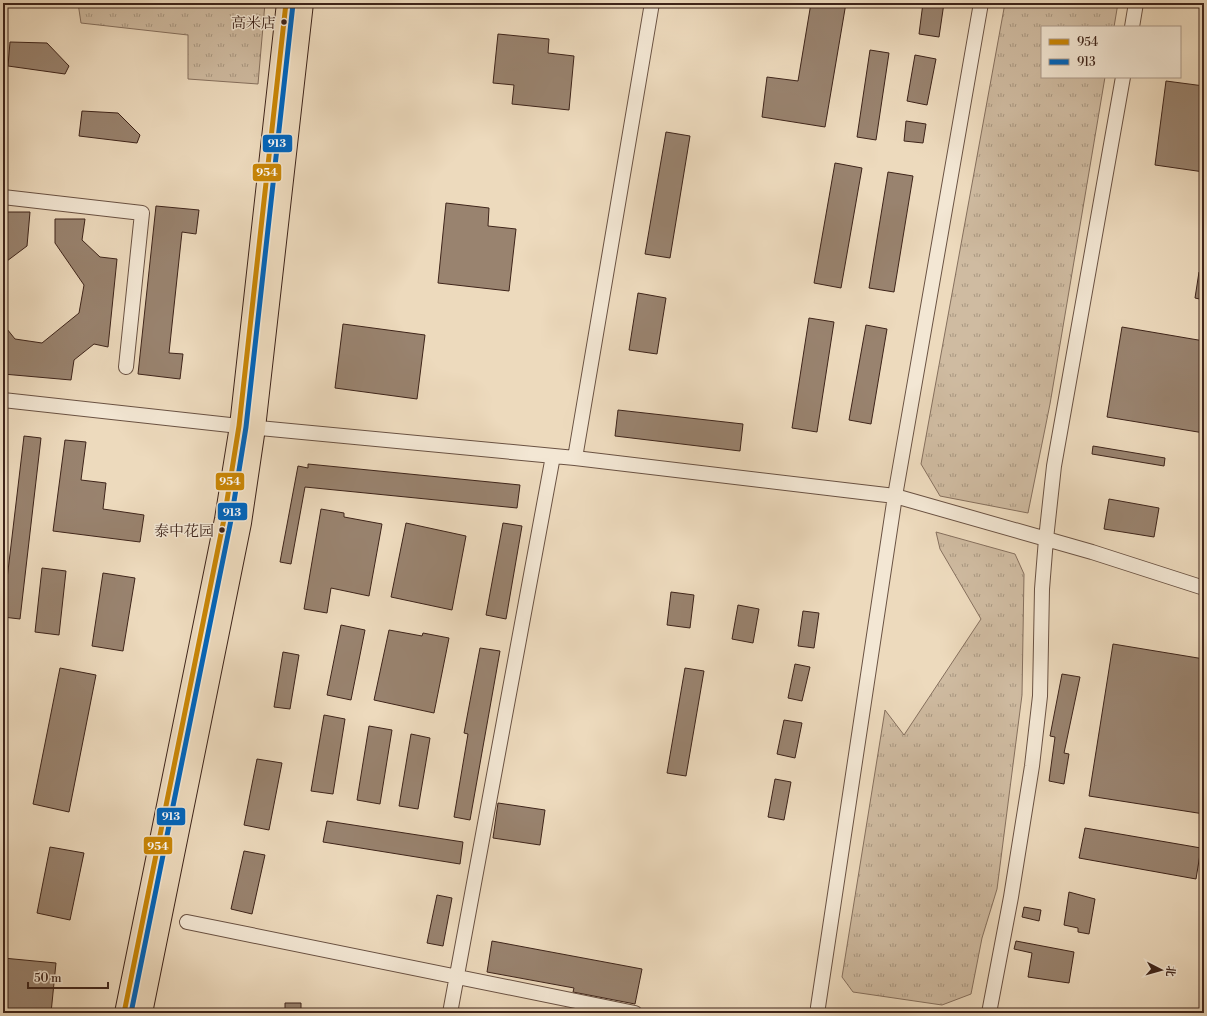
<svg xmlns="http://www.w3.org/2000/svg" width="1207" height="1016" font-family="'Libre Bodoni','Noto Serif SC',serif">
<defs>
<pattern id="grass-tufts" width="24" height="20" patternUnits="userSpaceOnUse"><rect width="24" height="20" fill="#cfbba1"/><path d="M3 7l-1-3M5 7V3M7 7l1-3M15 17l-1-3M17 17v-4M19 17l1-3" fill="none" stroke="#a99882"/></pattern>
</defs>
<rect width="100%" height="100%" fill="#eddabd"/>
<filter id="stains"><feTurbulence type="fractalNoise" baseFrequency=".005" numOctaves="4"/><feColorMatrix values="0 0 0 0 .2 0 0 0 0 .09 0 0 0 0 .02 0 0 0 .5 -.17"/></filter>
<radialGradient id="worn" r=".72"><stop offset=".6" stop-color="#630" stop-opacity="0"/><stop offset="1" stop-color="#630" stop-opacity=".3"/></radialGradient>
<!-- grass -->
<path fill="url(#grass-tufts)" stroke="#86705e" d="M78 3H265L258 84 188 79V35L81 23Z
M1005 3H1118L1114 27H1042V77H1105L1050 404 1028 513 940 496 921 464Z
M936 532 1015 554 1024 574 1022 695 997 889 982 938 971 994 942 1005 853 992 842 977 885 710 904 735 981 619 940 549Z"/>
<!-- building -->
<path fill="#99836f" stroke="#3e241a" d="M811 3H846L825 127 762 117 767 77 798 81Z
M923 3H944L939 37 919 34Z
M498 34 549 39 548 53 574 56 569 110 512 104 514 85 493 83Z
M10 42 47 43 69 66 65 74 8 66Z
M870 50 889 53 876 140 857 137Z
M915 55 936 59 927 105 907 101Z
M1166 81 1204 86V172L1155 165Z
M82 111 118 113 140 135 137 143 79 136Z
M906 121 926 124 923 143 904 141Z
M666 132 690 136 670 258 645 254Z
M835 163 862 168 841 288 814 283Z
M888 172 913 176 894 292 869 288Z
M446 203 489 208 488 226 516 229 509 291 438 283Z
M156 206 199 210 196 234 182 232 169 353 183 354 180 379 138 374Z
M3 212H30L27 246 3 264Z
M55 219H85L82 240 100 257 117 259 108 347 94 344 74 360 71 380 3 374V324L15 339 42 343 79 313 84 285 55 243Z
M1199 272 1204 273V300L1195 298Z
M638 293 666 298 657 354 629 350Z
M809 318 834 322 817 432 792 428Z
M343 324 425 335 417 399 335 388Z
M866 325 887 329 871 424 849 420Z
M1122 327 1204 341V433L1107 417Z
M618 410 743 424 740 451 615 436Z
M24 436 41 438 20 619 3 617V613Z
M65 440 86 442 81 480 106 483 103 509 144 515 140 542 53 531Z
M1093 446 1165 458 1164 466 1092 454Z
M308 464 520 485 517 508 305 487 291 564 280 562 298 466 308 468Z
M1109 499 1159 508 1154 537 1104 529Z
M321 509 344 513V517L382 524 369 596 331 588 327 613 304 609Z
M406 523 466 536 452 610 391 597Z
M503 523 522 526 506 619 486 615Z
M42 568 66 571 59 635 35 632Z
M103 573 135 578 123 651 92 646Z
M671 592 694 595 690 628 667 625Z
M738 605 759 609 753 643 732 639Z
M803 611 819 613 814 648 798 646Z
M341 625 365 630 351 700 327 695Z
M389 630 422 636 423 633 449 638 434 713 374 700Z
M1113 644 1204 659V814L1089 796Z
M480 648 500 651 470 820 454 817 468 734 464 733Z
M283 652 299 655 290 709 274 707Z
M795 664 810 667 802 701 788 698Z
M60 668 96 675 69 812 33 804Z
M685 668 704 671 686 776 667 773Z
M1062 674 1080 677 1064 753 1069 754 1064 784 1049 781 1055 737 1050 736Z
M324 715 345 719 333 794 311 791Z
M784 720 802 723 795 758 777 754Z
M369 726 392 730 380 804 357 800Z
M411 734 430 738 418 809 399 806Z
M257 759 282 763 269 830 244 825Z
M775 779 791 782 784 820 768 817Z
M498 803 545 810 540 845 493 838Z
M327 821 463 842 460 864 323 842Z
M1085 828 1201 848 1196 879 1079 858Z
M50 847 84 853 70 920 37 913Z
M244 851 265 855 252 914 231 909Z
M1069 892 1095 899 1089 934 1078 932V928L1064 925Z
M437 895 452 898 443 946 427 943Z
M1024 907 1041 910 1039 921 1022 917Z
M492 941 642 969 635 1004 573 992 574 988 487 972Z
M1016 941 1074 952 1069 983 1028 977 1032 953 1014 949Z
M3 958 56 963 51 1013 3 1012Z
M285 1003H301V1013H285Z"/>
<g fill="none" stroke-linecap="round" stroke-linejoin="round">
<defs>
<path id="minor" d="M1132 27 1136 3
M3 197 142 213 126 367
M3 400 239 426 575 458 895 496 1092 552 1204 588
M575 458 652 3
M187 922 635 1013
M818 1007 895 496 981 3
M450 1013 553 456
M989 1013 1011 897 1032 766 1040 696 1042 589 1046 539 1054 466 1123 77"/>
<path id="major" d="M124 1013 224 519 239 426 286 3
M143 1013 242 523 256 428 304 3"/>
</defs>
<!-- minor casing -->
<use href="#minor" stroke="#6a5243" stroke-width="16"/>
<!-- major casing -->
<use href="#major" stroke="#3e241a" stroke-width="20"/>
<!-- minor -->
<use href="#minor" stroke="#f3e7d4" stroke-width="14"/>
<!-- major -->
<use href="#major" stroke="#eddabd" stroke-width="18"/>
<defs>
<path id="bus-1" d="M124 1013 224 519 239 426 286 3"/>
<path id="bus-2" d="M131 1013 231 520 246 427 293 4"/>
</defs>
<!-- bus-1 casing -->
<use href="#bus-1" stroke="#f3e7d4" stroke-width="8"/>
<!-- bus-2 casing -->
<use href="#bus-2" stroke="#f3e7d4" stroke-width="8"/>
<!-- bus-1 -->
<use href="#bus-1" stroke="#c98606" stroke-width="5"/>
<!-- bus-2 -->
<use href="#bus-2" stroke="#0065bd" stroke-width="5"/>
</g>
<!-- markers -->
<g fill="#3e241a" stroke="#f3e7d4" stroke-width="1.5">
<circle cx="284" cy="22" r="3.5"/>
<circle cx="222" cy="530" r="3.5"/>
</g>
<g text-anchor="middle" stroke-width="3" stroke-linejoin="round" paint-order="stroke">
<!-- bus labels -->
<g font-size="15" fill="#3e241a" stroke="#f3e7d4" text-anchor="end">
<text x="276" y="28">高米店</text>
<text x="214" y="536">泰中花园</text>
</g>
</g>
<g stroke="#f3e7d4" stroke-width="1.5">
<rect x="262" y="134" width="31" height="19" rx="4" fill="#0065bd"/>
<rect x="252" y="163" width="30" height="19" rx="4" fill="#c98606"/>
<rect x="215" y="472" width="30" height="19" rx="4" fill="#c98606"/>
<rect x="217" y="502" width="31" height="19" rx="4" fill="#0065bd"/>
<rect x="156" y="807" width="30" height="19" rx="4" fill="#0065bd"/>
<rect x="143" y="836" width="30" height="19" rx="4" fill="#c98606"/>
</g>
<g font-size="11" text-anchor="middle" font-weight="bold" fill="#fff">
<text x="277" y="147">913</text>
<text x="267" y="176">954</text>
<text x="230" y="485">954</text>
<text x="232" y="516">913</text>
<text x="171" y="820">913</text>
<text x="158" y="850">954</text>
</g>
<!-- margin -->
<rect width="1207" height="1016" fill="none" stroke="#eddabd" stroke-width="16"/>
<rect x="4" y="4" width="1199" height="1008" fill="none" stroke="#3e241a" stroke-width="2"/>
<rect x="8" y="8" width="1191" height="1000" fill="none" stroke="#3e241a"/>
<!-- legend -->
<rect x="1041" y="26" width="140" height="52" fill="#f3e7d4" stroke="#ab998a"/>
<rect x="1049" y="39" width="20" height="6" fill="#c98606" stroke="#ab998a"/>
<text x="1077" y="46" font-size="12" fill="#3e241a">954</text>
<rect x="1049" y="59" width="20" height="6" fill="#0065bd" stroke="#ab998a"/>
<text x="1077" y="66" font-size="12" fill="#3e241a">913</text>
<!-- north arrow -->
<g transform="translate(1161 970) rotate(96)" stroke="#f3e7d4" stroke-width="3" paint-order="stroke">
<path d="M0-3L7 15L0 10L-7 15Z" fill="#3e241a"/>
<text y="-6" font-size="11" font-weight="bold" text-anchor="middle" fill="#3e241a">北</text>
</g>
<!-- scale -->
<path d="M28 982v6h80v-6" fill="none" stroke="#3e241a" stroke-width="2"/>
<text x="34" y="982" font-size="12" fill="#3e241a" stroke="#f3e7d4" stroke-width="3" paint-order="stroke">50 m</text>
<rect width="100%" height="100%" filter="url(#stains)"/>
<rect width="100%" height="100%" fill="url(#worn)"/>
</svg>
